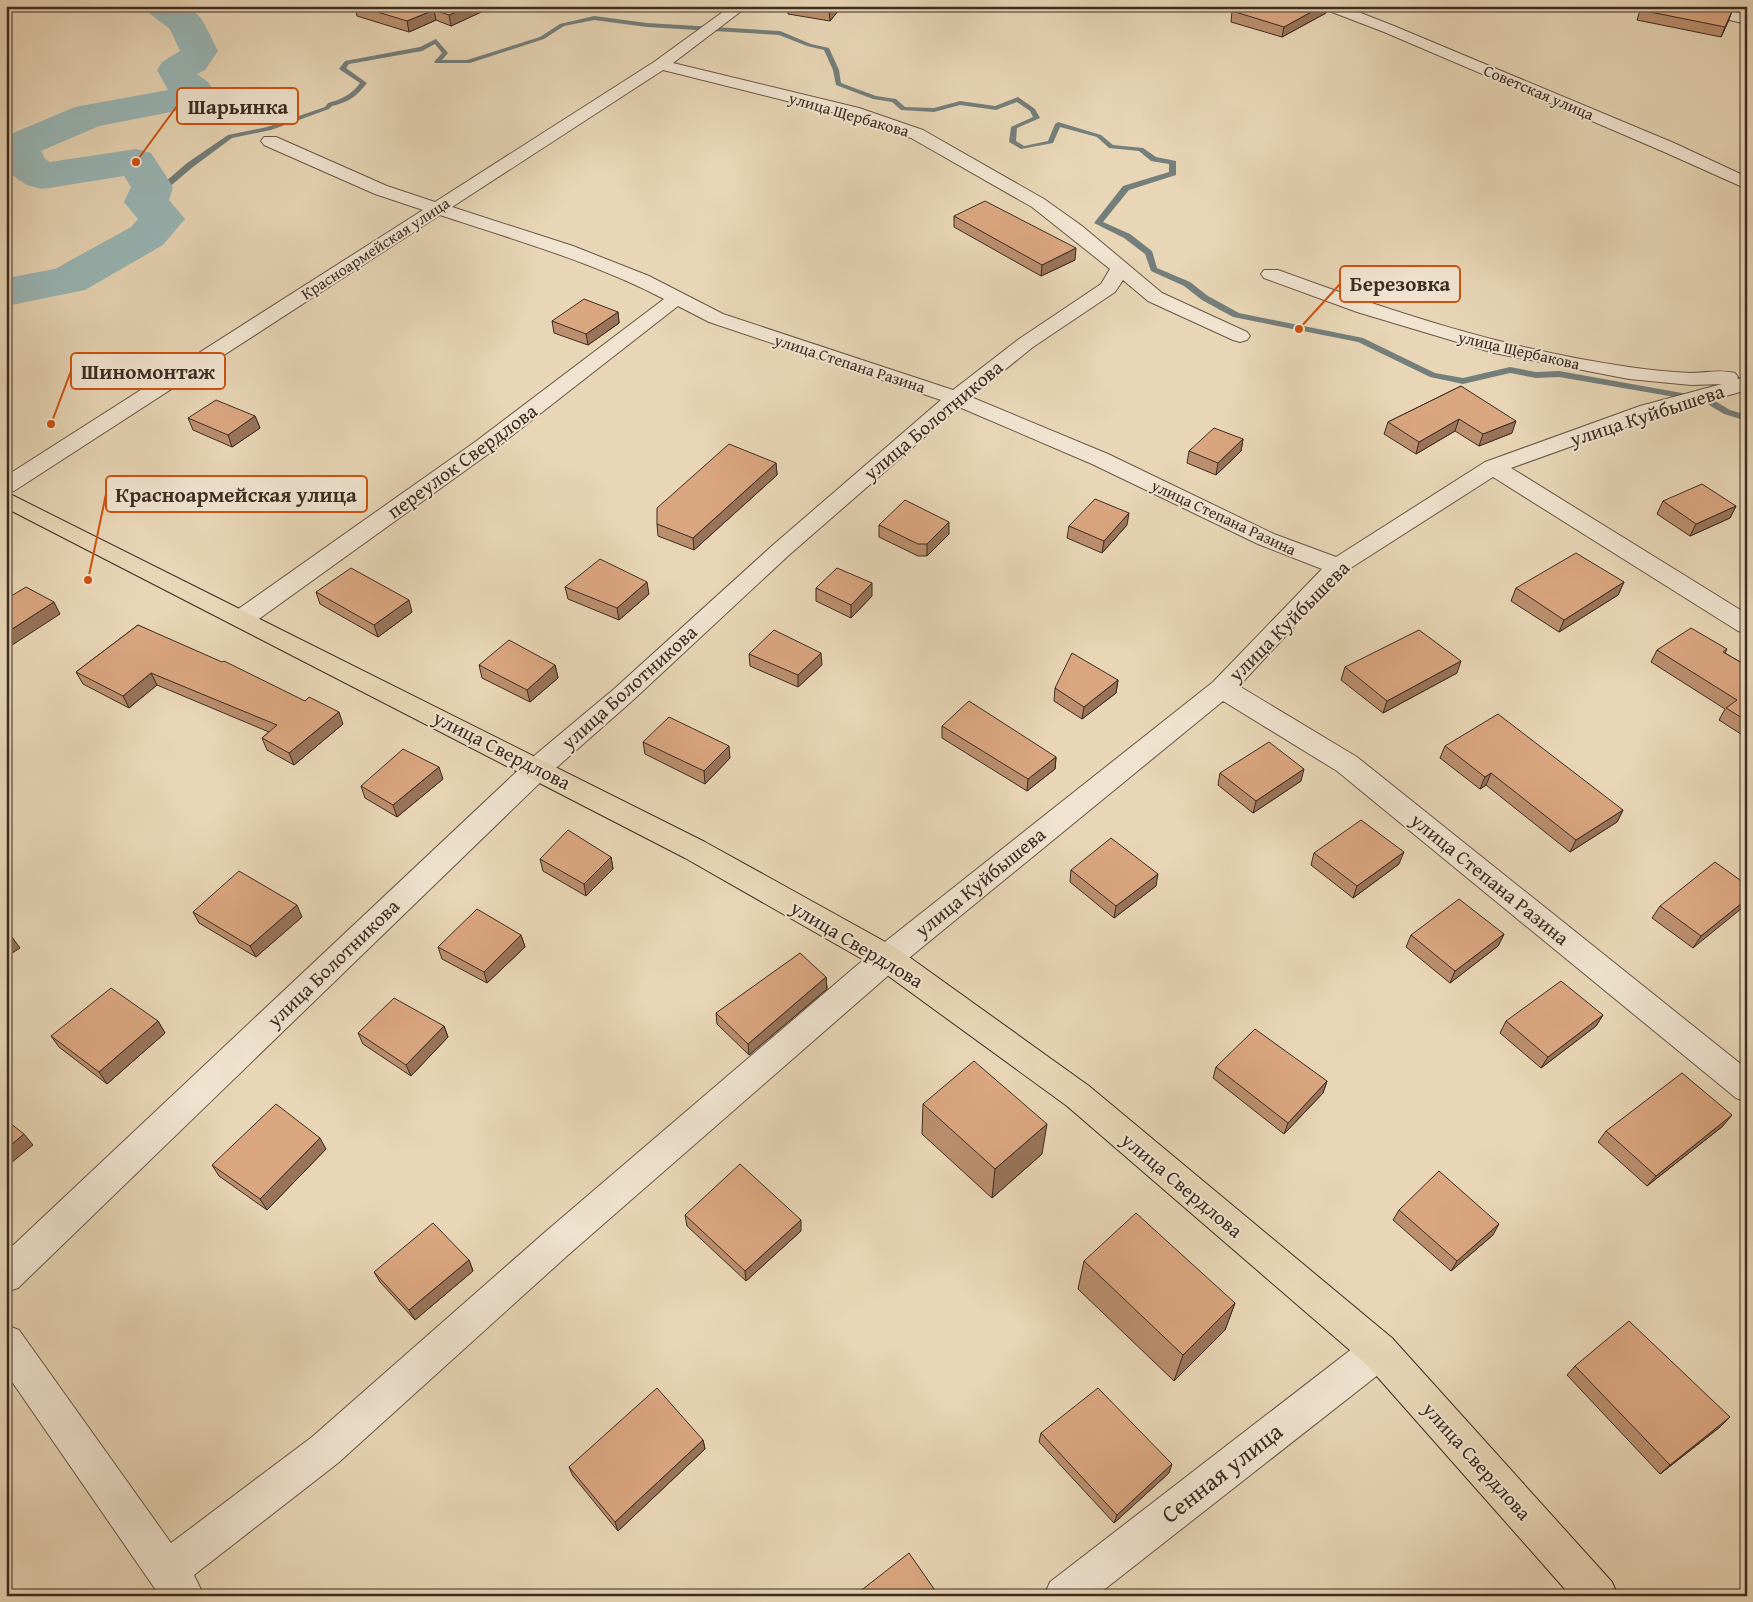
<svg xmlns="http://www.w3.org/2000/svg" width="1753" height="1602" font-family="'Gentium Book Plus',serif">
<rect width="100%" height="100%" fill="#e8d6b6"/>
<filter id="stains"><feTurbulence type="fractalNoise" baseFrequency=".004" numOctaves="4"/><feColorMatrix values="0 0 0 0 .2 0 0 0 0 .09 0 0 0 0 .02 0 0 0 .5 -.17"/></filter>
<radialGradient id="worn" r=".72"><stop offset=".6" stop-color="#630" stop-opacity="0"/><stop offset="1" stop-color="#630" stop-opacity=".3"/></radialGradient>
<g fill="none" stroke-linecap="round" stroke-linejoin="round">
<!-- stream -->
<path fill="#747f7c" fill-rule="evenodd" d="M594 16 647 23 780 31 811 44 829 48 839 70 841 83 876 96 896 99 905 107 934 108 960 101 995 106 1018 97 1035 109 1040 118 1017 128 1016 141 1024 146 1048 141 1055 124 1058 122 1101 135 1113 145 1143 148 1156 157 1176 161V175L1129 190 1103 222 1130 234 1152 251 1157 268 1190 282 1208 296 1239 313 1363 338 1435 373 1463 378 1510 367 1536 372 1559 371 1710 398 1730 410 1747 415V421L1724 414 1704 402 1559 377 1536 378 1510 373 1463 384 1430 377 1358 342 1233 317 1202 300 1184 286 1151 271 1145 254 1124 238 1094 223 1123 186 1169 172V164L1151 161 1139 151 1109 148 1097 137 1060 127 1053 143 1021 149 1009 142 1011 127 1033 117 1030 111 1017 102 996 110 960 105 934 112 901 110 892 102 873 99 836 85 833 70 824 50 807 46 779 35 647 27 594 20 564 26 544 39 470 63H435L434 62 442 53 435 44 422 51 349 64 346 68 367 83C357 96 349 102 332 106L329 109 271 130 232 138 193 167 149 204 142 202 187 163 228 135 267 127 325 107 328 103C342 99 351 95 360 83L339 69 345 61 420 47 436 39 448 53 442 60H467L540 37 560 24Z"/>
<!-- river -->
<path fill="#99b7b7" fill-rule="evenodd" d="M145 6C197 6 195 3 218 51L205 70 197 74 208 82 214 90 202 106 99 126 41 151 45 159 50 162 136 149 151 153 173 187 169 200 185 219 163 245 85 290 6 306V278L55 269 131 227 138 219 124 202 131 187 124 176 42 189 27 185 12 175 6 166V136L75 107 168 90 157 70 162 62 180 51 170 29 150 14Z"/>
<defs>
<path id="minor" d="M731 6H748L673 63 859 108 923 130 1044 199 1082 226 1162 293 1247 332 1250 336 1247 340 1240 342 1233 340 1148 301 1123 280 1115 292 1033 347 971 397 1108 454 1274 534 1336 557 1485 462 1640 406 1722 384 1691 385 1629 379 1494 353 1357 312 1264 278 1261 274 1264 270H1278C1392 312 1508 350 1629 367 1649 370 1670 372 1690 373 1705 373 1720 369 1735 373L1738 377 1737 379 1747 377V390L1656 416 1511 468 1747 614V633L1738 631 1493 477 1346 571 1239 686 1357 757 1747 1069V1102L1736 1098 1337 771 1223 701 898 967 568 1255 338 1463 194 1575 204 1596H160L6 1373V1325L19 1330 171 1543 312 1437 544 1233 876 949 1213 682 1322 569 1258 544 1092 464 959 407 789 555 632 701 548 775 18 1288 6 1292V1252L528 761 614 689 773 545 941 400 709 322 678 306 491 452 252 624 243 626 234 624 231 618 234 612 475 442 664 299C593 262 515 240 440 215L14 491 6 493V476L423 210 375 194 264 145 261 141 264 137H276L387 186 435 202 654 62ZM663 70 847 116 911 138 1032 207 1110 269 1101 284 1019 339 953 390 723 314 649 276 573 246 452 207Z
M1322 6H1343L1394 26 1674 143 1747 177V189L1662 151 1384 32 1324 9Z
M1679 6H1707L1747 15V24L1681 9Z
M1379 1333 1392 1338 1397 1351 1392 1364 1096 1596H1044L1050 1582 1366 1338Z"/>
<path id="major" d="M6 492 705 842 898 949 1089 1086 1392 1338 1612 1582 1618 1596H1571L1366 1364 1067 1106 876 967 685 858 6 508Z"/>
</defs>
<!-- minor casing -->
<use href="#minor" stroke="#685648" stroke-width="2"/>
<!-- major casing -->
<use href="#major" stroke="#3d2c23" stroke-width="2"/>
<!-- minor -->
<use href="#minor" fill="#f0e4d0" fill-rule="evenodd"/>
<!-- major -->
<use href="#major" fill="#e8d6b6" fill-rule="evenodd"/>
</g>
<!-- wall -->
<path fill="#bb8f6e" stroke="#3d2c23" d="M355 6H494L451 26 436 20 409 32 357 16Z
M788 6H842L830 21 788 14Z
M1717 6H1736L1734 10Z
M1640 10 1732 11 1728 22 1721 37 1637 20Z
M1232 11 1326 13 1282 37 1231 22Z
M954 216 1075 260 1041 276 954 227Z
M618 312 619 323 588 345 554 333 552 321Z
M1461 386 1512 433 1479 446 1455 431 1416 454 1384 434 1388 422Z
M255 416 260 428 232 447 193 430 188 418Z
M1243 439 1241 451 1216 475 1187 463 1189 451Z
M776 463 777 475 694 550 658 536 657 524Z
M1663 501 1736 506 1730 518 1690 536 1657 514Z
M879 525 949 534 927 556H918L879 537Z
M1127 525 1102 553 1067 538 1069 526Z
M1624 582 1618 595 1559 632 1511 601 1516 588Z
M565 587 649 594 619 620 568 599Z
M816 588 872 596 851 618 816 601Z
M316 592 412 612 378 637 320 604Z
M138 625 343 724 294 765 267 750 262 738 269 732 157 685 129 708 83 684 76 672Z
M1727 649 1725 653 1747 666V738L1719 720 1725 709 1651 662 1657 650Z
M749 654 822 665 798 687 750 666Z
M479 665H555L558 678 530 702 482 678Z
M1345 667 1457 673 1383 713 1341 680Z
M1118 680 1116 693 1082 719 1054 701 1055 688Z
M942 726 1056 757 1055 769 1027 791 942 738Z
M643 742 730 758 705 784 645 754Z
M1445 746 1623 810 1617 822 1570 852 1486 785 1480 789 1440 758Z
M1220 773 1301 781 1253 813 1218 785Z
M443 779 397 817 365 798 361 786Z
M1314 853 1399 864 1353 898 1311 865Z
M611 857 613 869 586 896 543 871 540 859Z
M1071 870 1156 886 1114 918 1070 882Z
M1747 885 1693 948 1652 918 1660 906Z
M193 912 302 917 256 957 199 923Z
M1504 934 1498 946 1450 983 1406 947 1411 935Z
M521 935 525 947 487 983 442 959 438 947Z
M826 977 827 989 749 1055 717 1024 716 1013Z
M1603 1015 1596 1026 1541 1068 1500 1033 1506 1021Z
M158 1021 165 1033 107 1084 59 1047 51 1036Z
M444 1026 448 1037 411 1076 363 1044 358 1033Z
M1216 1067 1327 1081 1323 1093 1284 1134 1213 1078Z
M923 1104 1042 1154 992 1198 922 1134Z
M1723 1126 1647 1186 1598 1142 1606 1131Z
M326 1149 267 1210 219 1176 212 1165Z
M1399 1210 1493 1235 1451 1271 1393 1220Z
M685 1215 801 1231 746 1281 687 1226Z
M469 1260 473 1271 415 1320 380 1282 374 1272Z
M1084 1261 1235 1303 1225 1330 1174 1381 1078 1289Z
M1575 1366 1720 1427 1660 1474 1567 1375Z
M1041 1433 1169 1473 1114 1523 1039 1442Z
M703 1440 705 1449 618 1531 573 1476 569 1467Z"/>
<!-- shaded-wall -->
<path fill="#99745a" stroke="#3d2c23" d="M469 6H494L451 26 449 15Z
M833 6H842L830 21 829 10Z
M1322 6H1327L1326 13 1282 37 1284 27Z
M434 10 436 20 409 32 407 21Z
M1732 11 1728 22 1721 37 1725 27Z
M1076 248 1075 260 1041 276 1042 265Z
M618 312 619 323 588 345 586 334Z
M255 416 260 428 232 447 228 435Z
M1459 419 1455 431 1416 454 1419 442Z
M1516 421 1512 433 1479 446 1483 434Z
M1243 439 1241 451 1216 475 1218 463Z
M776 463 777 475 694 550 693 538Z
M1736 506 1730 518 1690 536 1696 524Z
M1129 513 1127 525 1102 553 1104 541Z
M949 522V534L927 556V544Z
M647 582 649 594 619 620 617 608Z
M1624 582 1618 595 1559 632 1564 620Z
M872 583V596L851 618V605Z
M409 600 412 612 378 637 374 625Z
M54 602 60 614 6 649V633Z
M821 653 822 665 798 687V675Z
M1461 661 1457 673 1383 713 1387 701Z
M555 665 558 678 530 702 527 690Z
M151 673 157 685 129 708 123 696Z
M1118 680 1116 693 1082 719 1084 707Z
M339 712 343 724 294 765 289 753Z
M729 746 730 758 705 784 704 771Z
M1056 757 1055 769 1027 791 1028 779Z
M439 767 443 779 397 817 393 805Z
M1304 769 1301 781 1253 813 1256 801Z
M1491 773 1486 785 1480 789 1485 777Z
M1623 810 1617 822 1570 852 1576 840Z
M1404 852 1399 864 1353 898 1357 886Z
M611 857 613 869 586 896 584 884Z
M1158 874 1156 886 1114 918 1116 906Z
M1747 899V904L1693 948 1701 936Z
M297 905 302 917 256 957 250 946Z
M1504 934 1498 946 1450 983 1455 971Z
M521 935 525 947 487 983 484 972Z
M12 937 20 948 6 957V940Z
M826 977 827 989 749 1055 748 1044Z
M1603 1015 1596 1026 1541 1068 1548 1057Z
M158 1021 165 1033 107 1084 99 1072Z
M444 1026 448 1037 411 1076 406 1065Z
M1327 1081 1323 1093 1284 1134 1288 1123Z
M1732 1115 1723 1126 1647 1186 1656 1176Z
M1047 1124 1042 1154 992 1198 995 1169Z
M24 1134 33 1145 6 1167V1149Z
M320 1138 326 1149 267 1210 260 1199Z
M801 1220V1231L746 1281 745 1271Z
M1499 1224 1493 1235 1451 1271 1457 1261Z
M469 1260 473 1271 415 1320 409 1310Z
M1235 1303 1225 1330 1174 1381 1183 1355Z
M1730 1417 1720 1427 1660 1474 1670 1465Z
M703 1440 705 1449 618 1531 615 1522Z
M1172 1464 1169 1473 1114 1523 1117 1515Z"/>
<!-- building -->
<path fill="#daa680" stroke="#3d2c23" d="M358 6H469L449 15 434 10 407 21Z
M804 6H833L829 10Z
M1236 6H1322L1284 27 1232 11Z
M1643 6H1710L1732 11 1725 27 1640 10Z
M985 201 1076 248 1042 265 954 216Z
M584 299 618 312 586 334 552 321Z
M1461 386 1516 421 1483 434 1459 419 1419 442 1388 422Z
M216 400 255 416 228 435 188 418Z
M1214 428 1243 439 1218 463 1189 451Z
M729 444 776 463 693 538 657 524V508Z
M1702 484 1736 506 1696 524 1663 501Z
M1095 499 1129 513 1104 541 1069 526Z
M905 500 949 522 927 544H918L879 525Z
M1576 553 1624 582 1564 620 1516 588Z
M600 559 647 582 617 608 565 587Z
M351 568 409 600 374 625 316 592Z
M837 568 872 583 851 605 816 588Z
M26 587 54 602 6 633V597L8 598Z
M138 625 222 662 224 661 305 701 309 697 339 712 289 753 262 738 277 725 151 673 123 696 76 672Z
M1691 628 1727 649 1723 652 1747 666V721L1726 708 1737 700 1657 650Z
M774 630 821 653 798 675 749 654Z
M1419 630 1461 661 1387 701 1345 667Z
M509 640 555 665 527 690 479 665Z
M1072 653 1118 680 1084 707 1055 688Z
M969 701 1056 757 1028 779 942 726Z
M1498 714 1623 810 1576 840 1491 773 1485 777 1445 746Z
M669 717 729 746 704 771 643 742Z
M1269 742 1304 769 1256 801 1220 773Z
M403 749 439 767 393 805 361 786Z
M1361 820 1404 852 1357 886 1314 853Z
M568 830 611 857 584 884 540 859Z
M1111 838 1158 874 1116 906 1071 870Z
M1715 862 1747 885V899L1701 936 1660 906Z
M239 871 297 905 250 946 193 912Z
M1459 899 1504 934 1455 971 1411 935Z
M477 909 521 935 484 972 438 947Z
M6 932 12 937 6 940Z
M800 953 826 977 748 1044 716 1013Z
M1561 981 1603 1015 1548 1057 1506 1021Z
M111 988 158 1021 99 1072 51 1036Z
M394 998 444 1026 406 1065 358 1033Z
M1255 1029 1327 1081 1288 1123 1216 1067Z
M974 1061 1047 1124 995 1169 923 1104Z
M1682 1073 1732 1115 1656 1176 1606 1131Z
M276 1104 320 1138 260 1199 212 1165Z
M6 1120 24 1134 6 1149Z
M740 1164 801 1220 745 1271 685 1215Z
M1439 1171 1499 1224 1457 1261 1399 1210Z
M1136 1213 1235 1303 1183 1355 1084 1261Z
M433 1223 469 1260 409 1310 374 1272Z
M1629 1321 1730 1417 1670 1465 1575 1366Z
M657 1388 703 1440 615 1522 569 1467Z
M1098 1388 1172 1464 1117 1515 1041 1433Z
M909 1553 939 1596H854Z"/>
<g text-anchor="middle" stroke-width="4" stroke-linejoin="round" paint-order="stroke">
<!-- far-street labels -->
<g font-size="16" fill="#3d2c23" stroke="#f0e4d0">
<text transform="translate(1539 92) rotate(23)" y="6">Советская улица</text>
<text transform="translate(849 114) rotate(16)" y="6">улица Щербакова</text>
<text transform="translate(375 248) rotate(-33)" y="6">Красноармейская улица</text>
<text transform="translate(1519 350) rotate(13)" y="6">улица Щербакова</text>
<text transform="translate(850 363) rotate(18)" y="6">улица Степана Разина</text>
<text transform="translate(1224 517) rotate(25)" y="6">улица Степана Разина</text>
</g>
<!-- street labels -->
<g font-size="20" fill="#3d2c23" stroke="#f0e4d0">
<text transform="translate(1647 415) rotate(-18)" y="7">улица Куйбышева</text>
<text transform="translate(933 420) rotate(-40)" y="7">улица Болотникова</text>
<text transform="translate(462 461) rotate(-36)" y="7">переулок Свердлова</text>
<text transform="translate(1289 621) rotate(-45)" y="7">улица Куйбышева</text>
<text transform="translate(629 687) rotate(-42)" y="7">улица Болотникова</text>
<text transform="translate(502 750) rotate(27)" y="7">улица Свердлова</text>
<text transform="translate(1490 879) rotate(39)" y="7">улица Степана Разина</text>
<text transform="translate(980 882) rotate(-39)" y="7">улица Куйбышева</text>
<text transform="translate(857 944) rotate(31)" y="7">улица Свердлова</text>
<text transform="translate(333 963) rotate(-44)" y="7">улица Болотникова</text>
<text transform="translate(1182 1185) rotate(40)" y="7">улица Свердлова</text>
<text transform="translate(1477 1461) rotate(48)" y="7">улица Свердлова</text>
</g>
<!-- near-street labels -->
<g font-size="24" fill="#3d2c23" stroke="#f0e4d0">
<text transform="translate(1222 1473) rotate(-38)" y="8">Сенная улица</text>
</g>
</g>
<!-- callouts -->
<path fill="none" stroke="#ce520f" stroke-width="2" d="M136 162L177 106M1299 329L1340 284M51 424L71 371M88 580L106 494"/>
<g fill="#ce520f" stroke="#f0e4d0" stroke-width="2">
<circle cx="136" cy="162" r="5"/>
<circle cx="1299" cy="329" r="5"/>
<circle cx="51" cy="424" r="5"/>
<circle cx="88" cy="580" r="5"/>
</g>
<g fill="#f0e4d0" stroke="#ce520f" stroke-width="2">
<rect x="177" y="88" width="121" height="36" rx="5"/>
<rect x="1340" y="266" width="120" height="36" rx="5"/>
<rect x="71" y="353" width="154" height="36" rx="5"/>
<rect x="106" y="476" width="261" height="36" rx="5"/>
</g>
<g font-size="21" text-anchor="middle" font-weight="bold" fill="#3d2c23">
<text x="238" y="114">Шарьинка</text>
<text x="1400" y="291">Березовка</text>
<text x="148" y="379">Шиномонтаж</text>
<text x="236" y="502">Красноармейская улица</text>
</g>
<!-- margin -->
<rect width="1753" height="1602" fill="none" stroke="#e8d6b6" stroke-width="25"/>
<rect x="8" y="8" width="1738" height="1587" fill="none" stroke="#3d2c23" stroke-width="2.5"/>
<rect x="12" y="12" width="1728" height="1577" fill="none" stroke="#3d2c23"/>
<rect width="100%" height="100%" filter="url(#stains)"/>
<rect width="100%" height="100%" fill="url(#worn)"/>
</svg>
